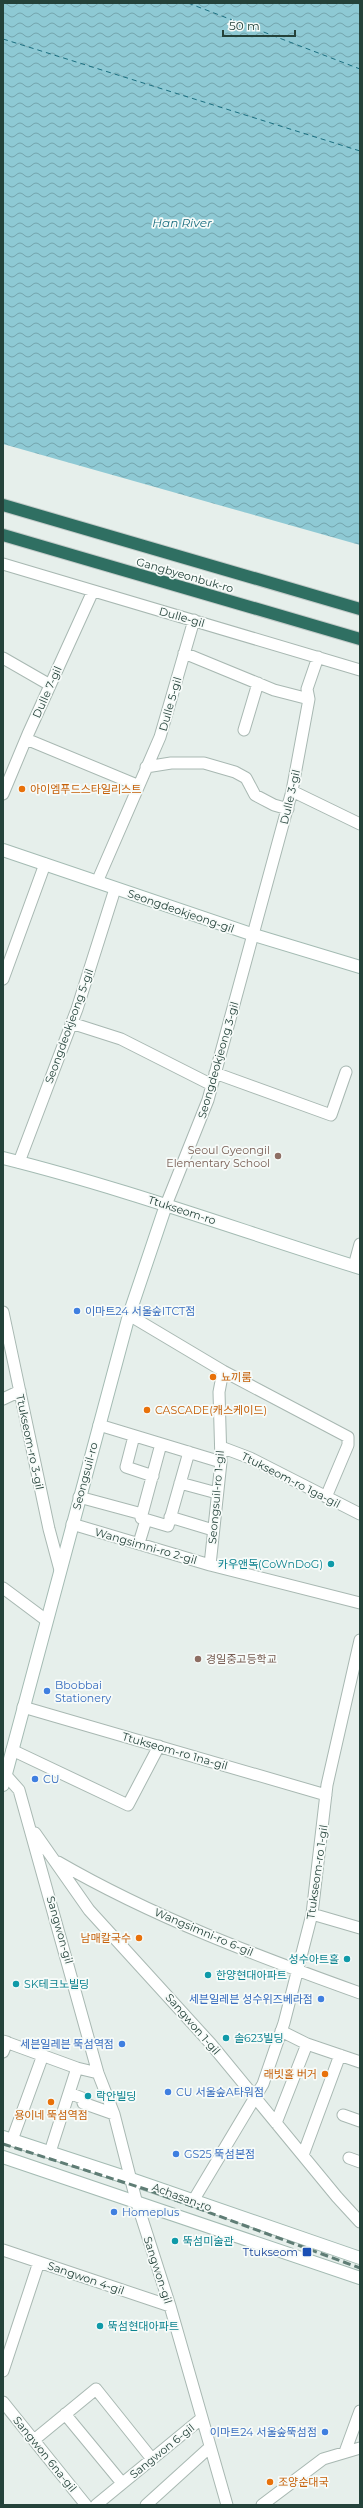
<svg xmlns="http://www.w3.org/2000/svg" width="363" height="2508" font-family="Montserrat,'Noto Sans KR',sans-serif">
<defs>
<pattern id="water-waves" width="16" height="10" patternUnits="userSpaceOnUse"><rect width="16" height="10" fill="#8ec9d4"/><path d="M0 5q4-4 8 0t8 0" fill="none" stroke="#74a5ad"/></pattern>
</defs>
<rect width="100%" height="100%" fill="#e6efeb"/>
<!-- water -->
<path fill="url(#water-waves)" d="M3 3H360V545L3 444Z"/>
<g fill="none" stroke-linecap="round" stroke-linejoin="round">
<!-- ferry -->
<path stroke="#1c6f80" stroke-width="1" stroke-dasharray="5 4" stroke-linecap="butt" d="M188 3 360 69
M3 39 360 151"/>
<defs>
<path id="street" d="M3 564 360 670
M184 653 274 690 309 699
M3 658 50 685
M244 730 258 683
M26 739 137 785
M146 767 171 763H204L235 772 246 778 255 795 274 805 288 809
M292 791 360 824
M3 794 28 734 93 591
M97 882 160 737 194 620
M3 979 45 864
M71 1023 121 1039 212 1085
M215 1073 331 1115 346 1072
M19 1162 77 1009 115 889
M166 1205 208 1100 292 791 309 699 307 689 318 657
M354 1266 360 1244
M3 1312 49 1529 60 1570
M129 1315 223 1371 219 1392 221 1462 210 1565
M223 1371 348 1437V1445L326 1497
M3 1399 20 1391
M99 1425 221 1462
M134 1436 126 1467 153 1476
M161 1444 141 1518 168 1526 189 1452
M221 1447 250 1458 360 1514
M180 1483 217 1493
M79 1497 142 1514
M170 1517 213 1530
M72 1524 210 1565 360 1603
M139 1543 146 1520
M3 1588 46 1620
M23 1707 326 1795
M12 1750 128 1805 159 1746
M3 1772 19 1790 98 2073 114 2114 136 2200 170 2306 227 2505
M35 1833 89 1910 211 2044 337 2197 360 2222
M58 1862C153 1917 257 1956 360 1993
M312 1914 360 1928
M281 2031 307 2044 360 2062
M3 2041 77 2068 98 2073
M3 2052 7 2042
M69 2093 82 2098 83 2103 114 2114
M343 2115 360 2121
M276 2123 307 2044
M12 2140 43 2055
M50 2152 77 2068
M303 2155 340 2055
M349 2158 360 2162
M193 2201 263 2084 284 2023 312 1914 327 1785 360 1640
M3 2250 170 2306
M3 2371 39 2262
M3 2402 86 2505
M65 2414 122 2483
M34 2440 96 2389 152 2459
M345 2452 360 2411
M96 2505 202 2418
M146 2505 210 2447
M262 2505 323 2459 360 2448"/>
<path id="secondary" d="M3 850 254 935 360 967
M3 1158C124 1188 241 1231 360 1268
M3 1785 129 1315 166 1205
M3 2137 131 2179 360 2258
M3 2157 360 2278"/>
<path id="highway" d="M3 505 360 609
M3 535 360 639"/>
</defs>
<!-- street casing -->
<use href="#street" stroke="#a8b8b2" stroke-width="13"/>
<!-- secondary casing -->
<use href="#secondary" stroke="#a4bbb3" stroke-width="14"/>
<!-- highway casing -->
<use href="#highway" stroke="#c2cac8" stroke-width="14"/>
<!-- street -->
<use href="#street" stroke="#fff" stroke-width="11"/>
<!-- secondary -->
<use href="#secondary" stroke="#fff" stroke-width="12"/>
<!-- highway -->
<use href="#highway" stroke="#2f6f62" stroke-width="12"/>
<!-- rail -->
<path stroke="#5f7d75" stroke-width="3" stroke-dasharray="8 4" stroke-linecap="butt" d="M3 2144 148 2190 360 2268"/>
</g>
<!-- markers -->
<g fill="#e8710a" stroke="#f7fbf9" stroke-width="1.5">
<circle cx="22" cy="789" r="4"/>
<circle cx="213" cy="1377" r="4"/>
<circle cx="147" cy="1410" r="4"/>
<circle cx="139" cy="1938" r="4"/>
<circle cx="325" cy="2074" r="4"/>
<circle cx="51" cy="2102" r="4"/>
<circle cx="270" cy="2482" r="4"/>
</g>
<g fill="#8d6e63" stroke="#f7fbf9" stroke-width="1.5">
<circle cx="278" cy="1156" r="4"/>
<circle cx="198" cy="1659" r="4"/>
</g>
<g fill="#3f7fe0" stroke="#f7fbf9" stroke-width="1.5">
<circle cx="77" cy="1311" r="4"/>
<circle cx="47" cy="1691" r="4"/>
<circle cx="35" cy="1779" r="4"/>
<circle cx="321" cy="1999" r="4"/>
<circle cx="122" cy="2044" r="4"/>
<circle cx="168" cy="2092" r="4"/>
<circle cx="176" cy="2154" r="4"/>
<circle cx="114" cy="2212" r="4"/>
<circle cx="325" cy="2432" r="4"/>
</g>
<g fill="#0f9aa8" stroke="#f7fbf9" stroke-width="1.5">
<circle cx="331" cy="1564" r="4"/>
<circle cx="347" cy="1959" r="4"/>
<circle cx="208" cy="1975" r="4"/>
<circle cx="16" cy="1984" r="4"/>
<circle cx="226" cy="2038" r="4"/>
<circle cx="88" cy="2096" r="4"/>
<circle cx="175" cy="2241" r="4"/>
<circle cx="100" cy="2326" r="4"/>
</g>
<rect fill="#1a4fb4" stroke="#f7fbf9" stroke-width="1.5" x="302" y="2247" width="10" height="10" rx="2"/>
<g text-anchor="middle" stroke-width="3.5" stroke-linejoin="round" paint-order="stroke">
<!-- street labels -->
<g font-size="11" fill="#24423a" stroke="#f7fbf9">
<text transform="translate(185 575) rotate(16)" y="4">Gangbyeonbuk-ro</text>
<text transform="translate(182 617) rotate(16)" y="4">Dulle-gil</text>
<text transform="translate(47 692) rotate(-66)" y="4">Dulle 7-gil</text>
<text transform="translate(170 704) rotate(-74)" y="4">Dulle 5-gil</text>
<text transform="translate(290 797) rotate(-77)" y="4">Dulle 3-gil</text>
<text transform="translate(181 911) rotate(19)" y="4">Seongdeokjeong-gil</text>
<text transform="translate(69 1026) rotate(-70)" y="4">Seongdeokjeong 5-gil</text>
<text transform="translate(218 1060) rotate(-74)" y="4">Seongdeokjeong 3-gil</text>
<text transform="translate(182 1210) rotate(18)" y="4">Ttukseom-ro</text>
<text transform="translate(30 1442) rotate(78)" y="4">Ttukseom-ro 3-gil</text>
<text transform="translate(85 1476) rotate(-75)" y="4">Seongsuil-ro</text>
<text transform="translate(291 1480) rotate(27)" y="4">Ttukseom-ro 1ga-gil</text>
<text transform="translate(216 1497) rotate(-85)" y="4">Seongsuil-ro 1-gil</text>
<text transform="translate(146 1546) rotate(16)" y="4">Wangsimni-ro 2-gil</text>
<text transform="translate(175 1751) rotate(16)" y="4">Ttukseom-ro 1na-gil</text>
<text transform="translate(317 1872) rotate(-82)" y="4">Ttukseom-ro 1-gil</text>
<text transform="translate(60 1930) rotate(74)" y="4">Sangwon-gil</text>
<text transform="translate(204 1932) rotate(23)" y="4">Wangsimni-ro 6-gil</text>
<text transform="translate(193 2024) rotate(49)" y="4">Sangwon 1-gil</text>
<text transform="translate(182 2197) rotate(20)" y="4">Achasan-ro</text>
<text transform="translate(158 2270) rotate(72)" y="4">Sangwon-gil</text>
<text transform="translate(86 2278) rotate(19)" y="4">Sangwon 4-gil</text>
<text transform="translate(162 2451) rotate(-39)" y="4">Sangwon 6-gil</text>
<text transform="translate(45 2454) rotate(51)" y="4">Sangwon 6na-gil</text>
</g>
<!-- food labels -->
<g font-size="11" fill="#c56008" stroke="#f7fbf9" text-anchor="start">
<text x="30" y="793">아이엠푸드스타일리스트</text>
<text x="221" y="1381">뇨끼룸</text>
<text x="155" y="1414">CASCADE(캐스케이드)</text>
<text x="131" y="1942" text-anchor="end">남매칼국수</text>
<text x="317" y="2078" text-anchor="end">래빗홀 버거</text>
<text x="51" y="2119" text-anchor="middle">용이네 뚝섬역점</text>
<text x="278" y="2486">조양순대국</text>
</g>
<!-- education labels -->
<g font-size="11" fill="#785e54" stroke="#f7fbf9" text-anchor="end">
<text x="270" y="1154">Seoul Gyeongil<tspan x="270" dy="13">Elementary School</tspan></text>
<text x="206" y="1663" text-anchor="start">경일중고등학교</text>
</g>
<!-- shop labels -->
<g font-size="11" fill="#366cbe" stroke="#f7fbf9" text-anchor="start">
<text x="85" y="1315">이마트24 서울숲ITCT점</text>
<text x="55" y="1689">Bbobbai<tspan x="55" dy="13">Stationery</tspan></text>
<text x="43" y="1783">CU</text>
<text x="313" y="2003" text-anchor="end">세븐일레븐 성수위즈베라점</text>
<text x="114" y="2048" text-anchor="end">세븐일레븐 뚝섬역점</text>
<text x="176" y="2096">CU 서울숲A타워점</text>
<text x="184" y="2158">GS25 뚝섬본점</text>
<text x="122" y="2216">Homeplus</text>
<text x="317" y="2436" text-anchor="end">이마트24 서울숲뚝섬점</text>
</g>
<!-- culture labels -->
<g font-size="11" fill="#0d838f" stroke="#f7fbf9" text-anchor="start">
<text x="323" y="1568" text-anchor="end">카우앤독(CoWnDoG)</text>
<text x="339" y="1963" text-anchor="end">성수아트홀</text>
<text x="216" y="1979">한양현대아파트</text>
<text x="24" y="1988">SK테크노빌딩</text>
<text x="234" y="2042">솔623빌딩</text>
<text x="96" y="2100">락안빌딩</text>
<text x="183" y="2245">뚝섬미술관</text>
<text x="108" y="2330">뚝섬현대아파트</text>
</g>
<!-- transit labels -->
<g font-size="11" fill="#164399" stroke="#f7fbf9" text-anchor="end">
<text x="298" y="2256">Ttukseom</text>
</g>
<!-- water labels -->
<g font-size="12" font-style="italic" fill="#1c6f80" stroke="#f7fbf9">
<text x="182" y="227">Han River</text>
</g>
</g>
<!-- border -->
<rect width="363" height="2508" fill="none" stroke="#24423a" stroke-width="8"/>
<!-- scale -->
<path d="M223 30v6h72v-6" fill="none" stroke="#24423a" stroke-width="2"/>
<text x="229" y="30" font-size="12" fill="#24423a" stroke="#f7fbf9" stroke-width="3" paint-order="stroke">50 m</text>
</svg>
